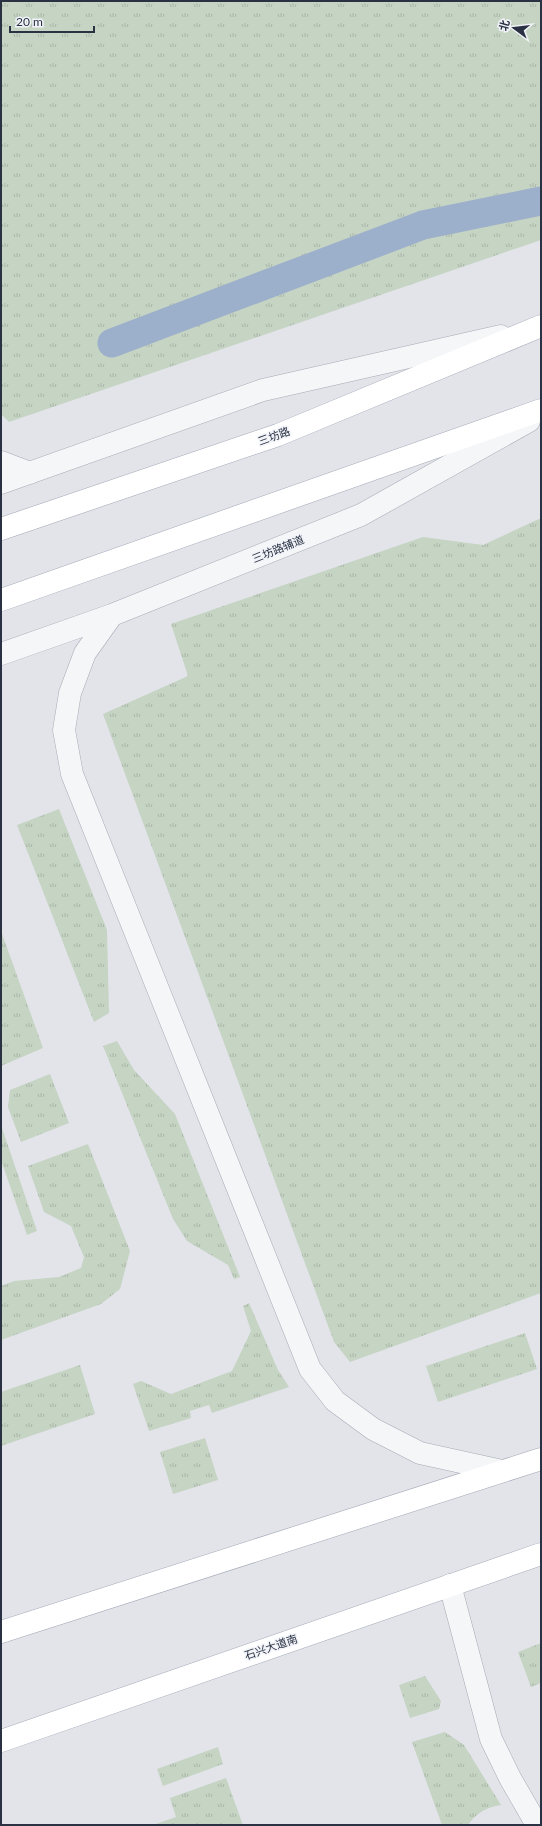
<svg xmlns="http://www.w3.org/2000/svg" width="542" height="1826" font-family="Lato,'Noto Sans SC',sans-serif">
<defs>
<pattern id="grass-tufts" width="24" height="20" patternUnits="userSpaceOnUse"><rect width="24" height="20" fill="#c6d4c3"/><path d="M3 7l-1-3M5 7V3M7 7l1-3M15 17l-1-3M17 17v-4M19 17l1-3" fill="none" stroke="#aab6a9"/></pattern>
</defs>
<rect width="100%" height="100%" fill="#e2e4ea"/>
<!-- grass -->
<path fill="url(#grass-tufts)" d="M1 1H541V240L9 422 1 414Z
M541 518V1293L350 1362 334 1342 103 714 188 676 171 624 423 537 483 545Z
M59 809 107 930 109 1013 94 1022 17 825Z
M1 931 43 1048 1 1066Z
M117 1041 134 1070 175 1114 240 1277 234 1279 228 1265 187 1241 173 1219 103 1046Z
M50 1074 69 1123 21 1142 8 1107 10 1090Z
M1 1125 37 1231 27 1235 1 1160Z
M88 1144 130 1251 120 1289 101 1304 1 1340V1286L14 1281 59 1277 81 1268 84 1257 71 1226 44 1212 28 1166Z
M249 1303 278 1370 289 1387 212 1413 209 1405 190 1411 191 1418 149 1431 133 1384 141 1381 171 1394 232 1371 251 1331 243 1306Z
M525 1333 537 1369 438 1402 426 1366Z
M80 1365 95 1414 1 1446V1392Z
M205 1438 218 1480 173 1494 160 1452Z
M541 1643V1683L531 1687 518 1652Z
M425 1676 441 1701 439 1709 410 1718 399 1685Z
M445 1732 464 1745 501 1805C487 1807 476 1813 468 1825H442L412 1742Z
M218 1747 223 1764 163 1786 157 1769Z
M226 1778 243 1825H153L176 1817 170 1798Z"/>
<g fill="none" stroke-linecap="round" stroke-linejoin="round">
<!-- canal -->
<path stroke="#9cafcb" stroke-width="29" d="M112 343 423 225 541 201"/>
<defs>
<path id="minor" d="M1 462 30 473
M1 483 263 390 501 336
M112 615 85 653 70 693 64 730 72 774 310 1369 335 1401 373 1429 420 1453 502 1471
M1 654 112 615 361 515 529 421
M450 1585 491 1739 510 1778 537 1825"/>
<path id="major" d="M1 529 278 435 541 326
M1 600 541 410
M1 1632 541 1459
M1 1741 541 1554"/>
</defs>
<!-- minor casing -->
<use href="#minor" stroke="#a7abb5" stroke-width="23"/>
<!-- major casing -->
<use href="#major" stroke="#a1a8b6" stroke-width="23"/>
<!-- minor -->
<use href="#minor" stroke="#f4f6f8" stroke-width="22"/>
<!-- major -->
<use href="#major" stroke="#fff" stroke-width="22"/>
</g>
<g text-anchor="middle" stroke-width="3" stroke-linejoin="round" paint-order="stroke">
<!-- street labels -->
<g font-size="11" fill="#293143" stroke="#f1f3f8">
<text transform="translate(274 436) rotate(-20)" y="4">三坊路</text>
<text transform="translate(278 549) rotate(-22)" y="4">三坊路辅道</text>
<text transform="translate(271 1647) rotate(-19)" y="4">石兴大道南</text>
</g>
</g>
<!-- border -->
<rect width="542" height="1826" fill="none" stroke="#293143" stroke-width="4"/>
<!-- north arrow -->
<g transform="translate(514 28) rotate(285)" stroke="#f1f3f8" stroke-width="3" paint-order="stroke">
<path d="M0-3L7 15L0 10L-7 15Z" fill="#293143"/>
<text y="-6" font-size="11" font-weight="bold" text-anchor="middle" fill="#293143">北</text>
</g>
<!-- scale -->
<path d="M10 26v6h84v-6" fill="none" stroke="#293143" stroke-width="2"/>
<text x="16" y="26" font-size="12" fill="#293143" stroke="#f1f3f8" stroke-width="3" paint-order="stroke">20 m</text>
</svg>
